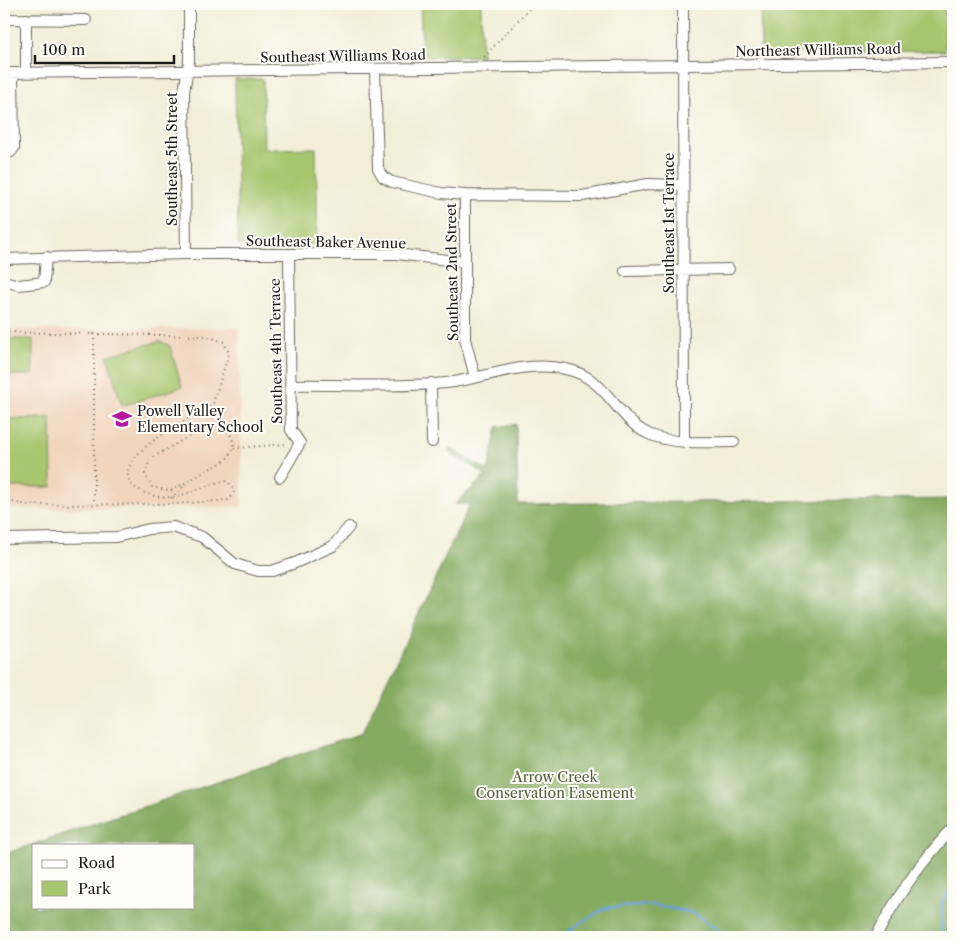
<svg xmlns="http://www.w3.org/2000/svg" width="957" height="941" font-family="'Libre Caslon Text',serif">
<rect width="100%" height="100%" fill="#fdfcf7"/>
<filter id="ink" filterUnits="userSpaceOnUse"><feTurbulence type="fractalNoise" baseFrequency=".02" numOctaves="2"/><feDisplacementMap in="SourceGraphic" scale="10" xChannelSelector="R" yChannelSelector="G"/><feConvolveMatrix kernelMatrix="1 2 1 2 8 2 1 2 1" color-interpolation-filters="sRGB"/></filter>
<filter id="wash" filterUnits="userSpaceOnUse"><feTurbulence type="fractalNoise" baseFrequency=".0096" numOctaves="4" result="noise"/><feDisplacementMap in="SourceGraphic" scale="20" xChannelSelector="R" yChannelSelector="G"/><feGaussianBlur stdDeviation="1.12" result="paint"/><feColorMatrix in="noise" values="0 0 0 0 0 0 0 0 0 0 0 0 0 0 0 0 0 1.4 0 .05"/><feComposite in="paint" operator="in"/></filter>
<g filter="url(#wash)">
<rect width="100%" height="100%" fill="#f2eed8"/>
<!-- built -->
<path fill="#f1d5bd" d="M239 328 242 507 4 509V330Z"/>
<!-- green -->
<path fill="#a7c66e" stroke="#627145" d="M420 4H481L482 56 412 57 420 54 422 47Z
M760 4H944L945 51 761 53Z
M235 79H263L264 149 316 148 318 244 238 245Z
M4 339H33V375H4Z
M160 341 170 346 182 387 122 406 107 356Z
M51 418 52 487H4V419Z"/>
<!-- forest -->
<path fill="#85ab61" stroke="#50643e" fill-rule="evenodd" d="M516 424 518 504 953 499V937H4V854L362 733 470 504H455L486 475 448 452 450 448 488 471 497 427ZM34 845H194V907H34Z"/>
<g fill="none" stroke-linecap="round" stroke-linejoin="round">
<!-- stream -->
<path stroke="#68a1d7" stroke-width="2.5" d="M559 937 605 908 653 905 694 913 728 937
M941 937 942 902 953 887"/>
</g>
</g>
<g filter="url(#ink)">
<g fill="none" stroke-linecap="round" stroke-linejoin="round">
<defs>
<path id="minor" d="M683 4 684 442
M4 19 86 20
M26 19V72
M375 69 378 168 383 177 392 182 441 193 465 195 582 196 648 184 683 185
M4 73 953 62
M4 153 11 152 14 148 13 73
M465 195V339L475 377
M186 254 184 92 189 61V4
M4 259 186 254H396L465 262
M625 271 729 269
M4 281 19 285 44 282 46 257
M431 383 432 442
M290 385C340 384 397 388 446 383 488 378 522 360 566 369 609 378 616 421 651 435 676 445 708 442 734 442
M280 477 300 443 291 430 289 255
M4 539 116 537 149 529 173 527 202 537 235 564 258 571H272L295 563 333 546 349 527
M876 937C896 896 922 861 953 828"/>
</defs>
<!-- minor casing -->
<use href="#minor" stroke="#67665e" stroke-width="12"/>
<!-- path -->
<path stroke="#67665e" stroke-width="2" stroke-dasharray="1 4" stroke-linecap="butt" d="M484 57 533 4
M4 332 206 336 224 342 229 353 213 403C196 418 104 456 134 487 170 509 188 490 223 481H228L234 491 233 495 228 500 175 504 27 505 12 502 4 497
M94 334V504
M214 425C228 427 233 435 234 448L226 460 170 491 152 487 145 474 150 459 207 426Z
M234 448 288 444
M171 498 186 484"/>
<!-- minor -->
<use href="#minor" stroke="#fff" stroke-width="10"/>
</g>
</g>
<!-- icons -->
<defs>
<symbol id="school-bare" viewBox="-9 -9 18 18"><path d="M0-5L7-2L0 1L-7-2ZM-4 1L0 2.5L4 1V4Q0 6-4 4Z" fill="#b5179e" stroke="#fdfcf7" stroke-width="2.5" paint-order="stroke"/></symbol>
</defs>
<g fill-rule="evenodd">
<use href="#school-bare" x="108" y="405" width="28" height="28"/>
</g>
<g text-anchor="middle" stroke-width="4" stroke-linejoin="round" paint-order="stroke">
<!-- street labels -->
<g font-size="14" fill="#1c1c1c" stroke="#fdfcf7">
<text transform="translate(818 50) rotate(-1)" y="5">Northeast Williams Road</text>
<text transform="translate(343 56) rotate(-1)" y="5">Southeast Williams Road</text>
<text transform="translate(172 159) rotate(-90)" y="5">Southeast 5th Street</text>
<text transform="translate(669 223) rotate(-90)" y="5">Southeast 1st Terrace</text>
<text transform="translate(326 242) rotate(1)" y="5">Southeast Baker Avenue</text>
<text transform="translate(452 272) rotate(-91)" y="5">Southeast 2nd Street</text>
<text transform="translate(276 351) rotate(-91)" y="5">Southeast 4th Terrace</text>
</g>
<!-- poi labels -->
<g font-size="14" fill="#1c1c1c" stroke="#fdfcf7" text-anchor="start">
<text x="137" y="416">Powell Valley<tspan x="137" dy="16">Elementary School</tspan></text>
</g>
<!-- park labels -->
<g font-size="14" fill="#54603d" stroke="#fdfcf7">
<text x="555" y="782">Arrow Creek<tspan x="555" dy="16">Conservation Easement</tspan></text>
</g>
</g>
<!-- margin -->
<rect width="957" height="941" fill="none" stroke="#fdfcf7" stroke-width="20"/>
<!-- legend -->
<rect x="32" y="844" width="162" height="65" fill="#fdfcf7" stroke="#a3a29f"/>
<rect x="42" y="860" width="25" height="8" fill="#ffffff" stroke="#a3a29f"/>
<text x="78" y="868" font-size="15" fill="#1c1c1c">Road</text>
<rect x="42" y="881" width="25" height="15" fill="#a7c66e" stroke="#a3a29f"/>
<text x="78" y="894" font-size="15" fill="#1c1c1c">Park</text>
<!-- scale -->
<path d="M35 55v8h139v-8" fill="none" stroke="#1c1c1c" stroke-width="2.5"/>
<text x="42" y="55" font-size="15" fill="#1c1c1c" stroke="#fdfcf7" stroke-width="4" paint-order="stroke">100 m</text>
</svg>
